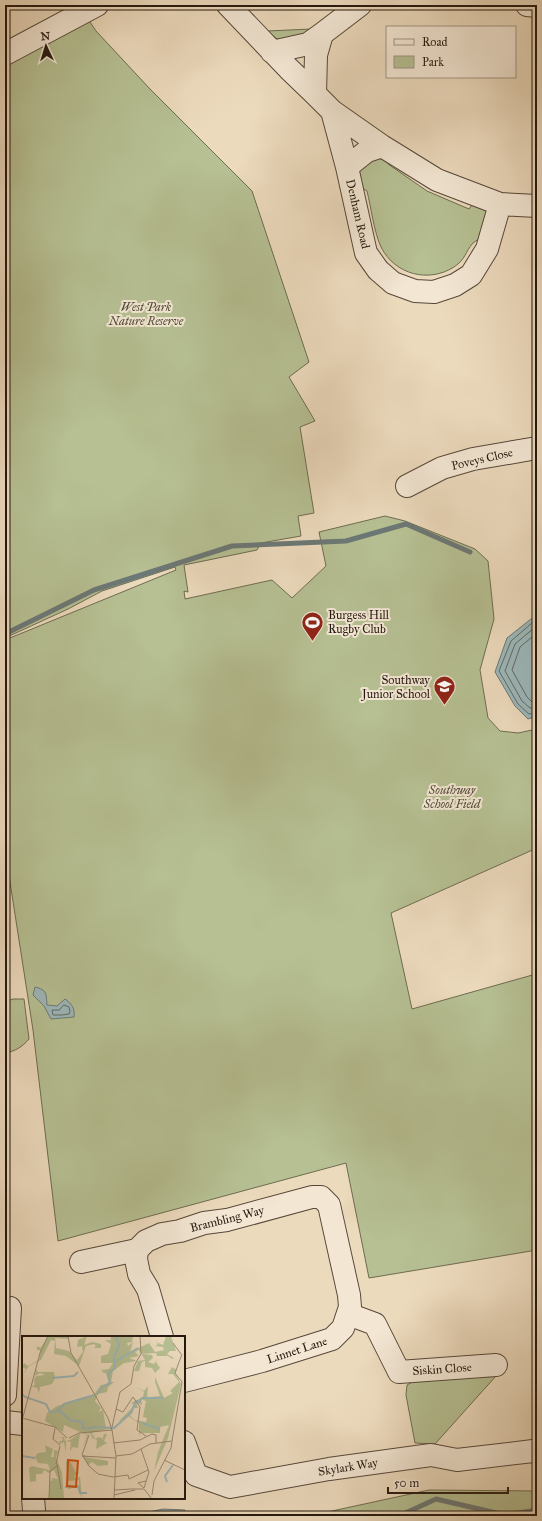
<svg xmlns="http://www.w3.org/2000/svg" width="542" height="1521" font-family="'IM FELL Great Primer',serif">
<rect width="100%" height="100%" fill="#ecdabd"/>
<filter id="stains"><feTurbulence type="fractalNoise" baseFrequency=".005" numOctaves="4"/><feColorMatrix values="0 0 0 0 .2 0 0 0 0 .09 0 0 0 0 .02 0 0 0 .5 -.17"/></filter>
<radialGradient id="worn" r=".72"><stop offset=".6" stop-color="#630" stop-opacity="0"/><stop offset="1" stop-color="#630" stop-opacity=".3"/></radialGradient>
<!-- green -->
<path fill="#b6c093" stroke="#6e6c51" d="M88 19 96 31 150 89 252 191 309 362 289 377 315 421 300 427 314 513 298 516 301 536 261 543 257 550 184 565 188 592 184 591 185 599 272 580 292 598 326 566 319 532 385 516 405 521 475 549 488 561 494 619 480 670 488 718 500 731 518 733 537 729V848L391 913 412 1009 536 974 537 975V1250L369 1278 346 1163 58 1241 33 1030 5 850V640L176 570 175 567 102 591 68 609 5 638V59Z
M312 29C295 42 284 48 267 31Z
M368 155 389 158 388 164 427 191 469 209 474 202C492 214 490 217 487 237 483 238 476 240 473 243 465 252 466 259 454 267 429 283 395 275 381 247 374 232 371 207 367 191L354 183 361 161Z
M13 999H24L29 1039C22 1047 16 1051 5 1053V1002Z
M494 1370 496 1376 435 1444 415 1443 406 1395 407 1385 425 1375Z
M429 1490 537 1491V1516H309Z"/>
<!-- water -->
<path fill="#9cb8bb" stroke="#6c7876" d="M537 618V716L528 719 515 706 495 672 507 638 531 619Z
M35 987C47 990 46 993 47 1005L57 1006 65 999C72 1004 75 1008 74 1017L51 1019 44 1006 33 995Z
M163 1509 185 1510V1515L139 1516 140 1514Z"/>
<g fill="none" stroke-linecap="round" stroke-linejoin="round">
<!-- shore -->
<path stroke="#606865" stroke-width="1" d="M537 622 532 623 511 641 499 671 518 704 529 714 537 713
M537 627 534 628 515 644 505 671 522 701 530 708H537
M537 633 520 647 512 670 527 697 532 702H537
M64 1005 69 1007 70 1011 69 1014 62 1015H53L52 1010H59Z"/>
<!-- stream -->
<path stroke="#6c7876" stroke-width="5" d="M5 634 94 590 232 546 346 541 406 524 470 552
M399 1516 436 1499 505 1515 537 1510"/>
<defs>
<path id="minor" d="M228 5 289 69 315 94 332 111 382 146 437 180 500 204 537 206
M527 5 537 6
M272 52 308 44 322 34
M5 54 97 5
M315 94 316 55 322 34 360 5
M332 111 347 167
M382 146 367 151 347 167 366 253 378 270 393 283 415 291 434 292 455 285 471 275 487 249 500 204
M407 486 442 468 473 459 537 448
M81 1262 137 1250
M348 1314 375 1324 399 1372 496 1365
M162 1337 148 1289 139 1274 136 1259 137 1250 146 1241 162 1234 180 1231 204 1223 227 1220 312 1197H321L329 1205 349 1295 350 1307 343 1328 332 1339 262 1361 184 1381
M5 1395 10 1308
M5 1422 23 1424
M184 1442 196 1475 230 1487 329 1469 431 1455 457 1460 533 1451 537 1452
M33 1498 34 1510"/>
</defs>
<!-- minor casing -->
<use href="#minor" stroke="#57483a" stroke-width="24"/>
<!-- minor -->
<use href="#minor" stroke="#f3e7d4" stroke-width="22"/>
</g>
<!-- icons -->
<defs>
<symbol id="stadium-pin" viewBox="-11 -11 22 30"><path d="M0 17L-7.5 6A9.5 9.5 0 1 1 7.5 6Z" fill="#8f2418" stroke="#f3e7d4"/><path d="M0-5a6.5 5 0 1 0 0 10a6.5 5 0 1 0 0-10ZM-3.5-1.8h7v3.6h-7Z" fill="#fff"/></symbol>
<symbol id="school-pin" viewBox="-11 -11 22 30"><path d="M0 17L-7.5 6A9.5 9.5 0 1 1 7.5 6Z" fill="#8f2418" stroke="#f3e7d4"/><path d="M0-5L7-2L0 1L-7-2ZM-4 1L0 2.5L4 1V4Q0 6-4 4Z" fill="#fff"/></symbol>
</defs>
<g fill-rule="evenodd">
<use href="#stadium-pin" x="300" y="610" width="25" height="34"/>
<use href="#school-pin" x="432" y="674" width="25" height="34"/>
</g>
<g text-anchor="middle" stroke-width="4" stroke-linejoin="round" paint-order="stroke">
<!-- street labels -->
<g font-size="12" fill="#25180f" stroke="#f3e7d4">
<text transform="translate(358 214) rotate(77)" y="4">Denham Road</text>
<text transform="translate(482 459) rotate(-13)" y="4">Poveys Close</text>
<text transform="translate(227 1219) rotate(-14)" y="4">Brambling Way</text>
<text transform="translate(297 1350) rotate(-18)" y="4">Linnet Lane</text>
<text transform="translate(442 1369) rotate(-4)" y="4">Siskin Close</text>
<text transform="translate(348 1467) rotate(-9)" y="4">Skylark Way</text>
</g>
<!-- park labels -->
<g font-size="12" font-style="italic" fill="#504a37" stroke="#f3e7d4">
<text x="146" y="311">West Park<tspan x="146" dy="14">Nature Reserve</tspan></text>
<text x="452" y="794">Southway<tspan x="452" dy="14">School Field</tspan></text>
</g>
<!-- poi labels -->
<g font-size="12" fill="#25180f" stroke="#f3e7d4" text-anchor="start">
<text x="328" y="619">Burgess Hill<tspan x="328" dy="14">Rugby Club</tspan></text>
<text x="430" y="684" text-anchor="end">Southway<tspan x="430" dy="14">Junior School</tspan></text>
</g>
</g>
<!-- overview -->
<g transform="translate(22 1336)">
<rect width="163" height="163" fill="#ecdabd"/>
<path d="M26 0H46L47 3 33 2 34 10V12L47 15 55 24 61 16 60 10 55 11 56 4 65 0 62 9 70 6 79 8V12H72L74 10 72 8 64 10 57 30 44 20 32 18 33 5 29 4 19 24 7 30 0 40 4 33 0 31 2 27 6 30 17 24 18 14H15V10L19 12ZM89 0H111L110 6 105 7 106 10 111 6 108 16 127 7 133 16 142 14 141 11 133 10 136 8 134 6 141 9 144 0H149L154 15H148L145 18 152 22 150 23 146 20H135L134 17 119 18 130 19 131 22 126 26 132 28 136 22 134 26 138 32 133 37 130 32 123 31V25L120 26 117 35H112L116 25 123 24 117 14 113 16 117 20 107 22 115 25 102 27 91 35 89 46H92L86 51 85 56 76 58 73 65 79 72 76 76 81 74 84 92H89L70 97 71 100 74 99 71 101 74 103 76 101 80 102V105L82 98H85L82 105 85 107 74 113 75 104 70 102 69 98 63 97 66 99V100L61 111 65 99 42 89 41 96 23 85 25 77 35 70 71 60 79 49 88 48 87 39V47L84 37H81L83 33 81 36 79 34 87 33 91 27H79V20L86 18 89 8 83 4H89ZM150 31 155 34 153 37 159 48 146 102 132 135 136 116 147 89 138 91V97H118L117 101V87L106 80 96 86 113 69 109 67 121 61 122 56 114 51 122 55 126 50 125 62H140L130 61 138 60 133 46V41L142 62 151 57 148 55 157 46 151 38H146ZM119 63 124 65 121 81 125 82 124 86 113 84 107 79 112 72H116L114 66 120 69ZM14 33 16 36H32L33 42 30 48 18 51 17 57 15 52 9 50 13 49 12 44 14 40 23 39 18 37 13 40ZM58 97 56 112 51 111 48 115 49 106 44 105V116L42 106 38 108 37 105H40L41 102 37 101H42L43 105H44L48 104ZM23 109 31 113 29 121H32V114L36 115 34 121 40 137 42 163H27L28 145 31 144 28 142 36 143 32 134 27 137 22 134 20 138H14V145L8 146 7 132 10 130 28 134 26 128 16 127 13 121 16 117 24 116ZM62 121 86 125V129L76 130 70 126 66 129ZM48 125 54 137 58 136 52 140 55 144 58 140 60 163 56 151 46 153V151L57 150V144L46 145 44 126Z" fill="#b6c093" fill-rule="evenodd"/>
<path fill="none" stroke="#9cb8bb" stroke-width="2" d="M94 25 116 12M30 42 52 40 56 36M0 58 3 61 24 68 28 76 38 75 48 84 60 86 61 92 64 93 72 91 92 92 109 77 114 65 117 66 120 62H142M75 58 80 51 88 47 86 38 93 32 92 21 97 10 94 0M34 76 42 68 72 59M120 87 138 93M0 120 13 122M145 146 143 140 151 129M43 151 56 150 58 157H65"/>
<path fill="none" stroke="#9c8c77" stroke-width="1" d="M46 0 49 17 86 82 90 94M151 7 159 18M94 73 101 76 111 61 118 71 115 94 124 100M1 81 18 17 26 0M0 82 33 91M33 91 45 102M90 91 98 56 109 48 112 30 119 18 118 0M33 92 31 103 38 109M90 94 94 120 92 163M47 102 57 97 90 94M150 105 160 46 153 37 160 18M91 107 118 104 130 98 134 99V107M119 113 127 136 122 152 116 147 124 145M60 119 67 99M61 120 67 130 76 138 91 141 106 139 107 143M63 120H60L94 122M94 120 110 118 128 108 150 105M142 124 163 134M34 128 38 110M35 128 39 153M107 143 126 134M109 153H122L130 163M92 154 109 153M92 159 113 154M130 159 132 145 149 112 150 105M27 163 28 135 35 130"/>
<path fill="#d4520c" fill-opacity="0.15" stroke="#d4520c" stroke-width="2" d="M46 124 56 125 54 151 45 150Z"/>
<rect width="163" height="163" fill="none" stroke="#25180f" stroke-width="2"/>
</g>
<!-- margin -->
<rect width="542" height="1521" fill="none" stroke="#ecdabd" stroke-width="20"/>
<rect x="6" y="6" width="530" height="1509" fill="none" stroke="#25180f" stroke-width="2"/>
<rect x="10" y="10" width="522" height="1501" fill="none" stroke="#25180f"/>
<!-- legend -->
<rect x="386" y="26" width="130" height="52" fill="#f3e7d4" stroke="#a19485"/>
<rect x="394" y="39" width="20" height="6" fill="#f3e7d4" stroke="#a19485"/>
<text x="422" y="46" font-size="12" fill="#25180f">Road</text>
<rect x="394" y="56" width="20" height="12" fill="#b6c093" stroke="#a19485"/>
<text x="422" y="66" font-size="12" fill="#25180f">Park</text>
<!-- north arrow -->
<g transform="translate(46 46) rotate(356)" stroke="#f3e7d4" stroke-width="3" paint-order="stroke">
<path d="M0-3L7 15L0 10L-7 15Z" fill="#25180f"/>
<text y="-6" font-size="11" font-weight="bold" text-anchor="middle" fill="#25180f">N</text>
</g>
<!-- scale -->
<path d="M388 1487v6h120v-6" fill="none" stroke="#25180f" stroke-width="2"/>
<text x="394" y="1487" font-size="12" fill="#25180f" stroke="#f3e7d4" stroke-width="3" paint-order="stroke">50 m</text>
<rect width="100%" height="100%" filter="url(#stains)"/>
<rect width="100%" height="100%" fill="url(#worn)"/>
</svg>
